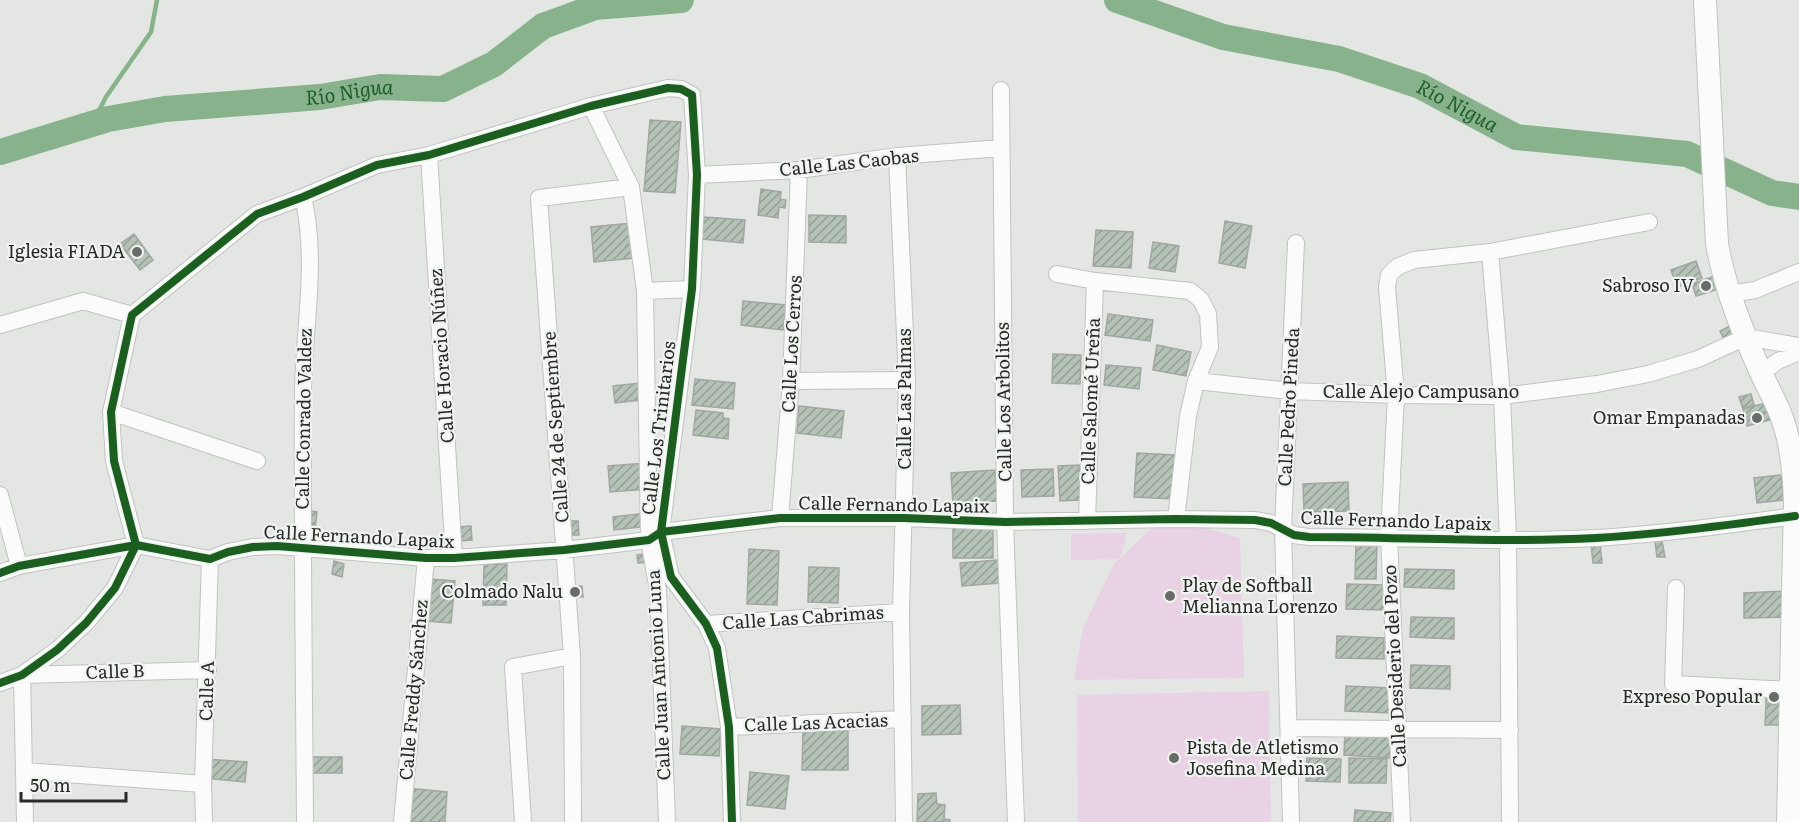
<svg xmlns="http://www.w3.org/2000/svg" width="1799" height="822" font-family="Literata,serif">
<defs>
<pattern id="building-hatch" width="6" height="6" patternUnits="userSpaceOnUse" patternTransform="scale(1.5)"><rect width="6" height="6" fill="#b5c2b6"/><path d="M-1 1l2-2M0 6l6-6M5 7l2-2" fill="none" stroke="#939e94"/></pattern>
</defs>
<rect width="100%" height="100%" fill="#e3e6e3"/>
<!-- park -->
<path fill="#ead2e5" d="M1195 525 1240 538 1244 678 1074 680 1083 628 1114 564 1119 559 1071 560V534L1127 533 1120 558 1151 529Z
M1269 691 1271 822H1078L1077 695Z"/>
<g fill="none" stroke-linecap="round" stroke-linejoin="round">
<!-- stream -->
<path stroke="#87b28c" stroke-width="4.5" d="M92 124 106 97 151 32 157 0"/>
<!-- river -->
<g stroke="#87b28c" stroke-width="26">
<path id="s1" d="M1117 0 1223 37 1339 59 1420 86 1516 137 1687 154 1772 193 1799 197"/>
<path id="s2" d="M0 152 108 119 165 109 320 97 380 87 443 89 494 64 543 26 595 7 681 0"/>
</g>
</g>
<!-- building -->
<path fill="url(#building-hatch)" stroke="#a3a6a3" stroke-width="1.5" d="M650 120 681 122 675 193 644 191Z
M761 189 781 192 780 199 786 200 785 208 779 207 778 218 758 215Z
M809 215 846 216V243L809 242Z
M704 217 745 220 743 243 702 239Z
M1225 221 1252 226 1245 268 1219 263Z
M632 223 635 258 594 262 591 227Z
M1096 230 1133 232 1131 268 1093 266Z
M134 234 153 260 140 270 120 244Z
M1153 242 1179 246 1175 272 1149 268Z
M1696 261 1702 278 1677 287 1671 270Z
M1715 276 1719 289 1696 296 1692 284Z
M743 301 786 305 783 330 741 325Z
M1108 314 1153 320 1150 341 1105 335Z
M1730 326 1735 334 1724 340 1720 331Z
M1157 345 1191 352 1186 376 1153 370Z
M1053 354 1081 355 1080 384 1052 383Z
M1106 365 1141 368 1139 389 1104 385Z
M695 379 735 383 733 409 692 405Z
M640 383 641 400 615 403 613 386Z
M1751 394 1754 405 1743 409 1739 397Z
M1766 403 1768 411 1745 417 1743 409Z
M799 406 844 411 841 438 797 433Z
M696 410 723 413V418L729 419 728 439 693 435Z
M1768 411 1770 420 1747 426 1745 417Z
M1137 453 1175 455 1173 499 1134 497Z
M646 463 648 489 610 492 608 466Z
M1079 465 1081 500 1060 501 1058 466Z
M1053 469 1054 496 1022 497 1021 470Z
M995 470 997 501 953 504 951 473Z
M1781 475 1784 500 1757 503 1754 478Z
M1348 482 1349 511 1304 512 1303 484Z
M310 511 317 512 315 530 308 529Z
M647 513 649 526 614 530 613 517Z
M565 521H578L579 535H566Z
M993 523V558H953V524Z
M471 526 472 540 459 541 458 527Z
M1356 540 1377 541 1376 579H1355Z
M1655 541H1662L1665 557H1657Z
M1600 543 1602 563H1593L1591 544Z
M749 549 779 551 777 605 747 604Z
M649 553 650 562 638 563 637 555Z
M998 560 1000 583 962 586 960 563Z
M334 561 344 564 342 577 332 574Z
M484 564H507L506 605H483Z
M809 567 839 568 838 603 808 602Z
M1405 569 1454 570V589L1404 587Z
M430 579 455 581 451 623 426 621Z
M1347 584 1385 585 1384 610 1346 609Z
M582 586 583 597H568L567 587Z
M1786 591 1787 617 1744 618V593Z
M1411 617 1454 618V639L1410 637Z
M1337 636 1384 638V659L1336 658Z
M1411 665 1450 666V689L1410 688Z
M1346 686 1392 688 1391 713 1345 711Z
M1766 690 1782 691V704H1766Z
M1766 704H1782L1781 725H1765Z
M960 705 961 734 922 735V706Z
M682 726 721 729 719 756 680 754Z
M848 730V770H802L803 731Z
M1345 731 1391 733 1390 758 1344 755Z
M311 757H342V773H311Z
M1307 758 1341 759 1340 782 1306 781Z
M1349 758 1387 759 1386 783H1349Z
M205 759 247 762 245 782 203 778Z
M750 772 789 776 785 809 747 805Z
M407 788 447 792 445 822H404Z
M936 793 937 804 945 805 944 819 950 820V822H917L918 794Z
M1355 810 1391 813 1390 822H1354Z"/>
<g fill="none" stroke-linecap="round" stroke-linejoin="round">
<defs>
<path id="street" d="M1001 90 1005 522 1016 822
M591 106 631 187 645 291 649 540 658 590 667 822
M429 155 454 558
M897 156 907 380 901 612 904 822
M697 175 799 170 897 156 1001 148
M303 197C318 260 304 327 303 391 302 535 304 678 305 822
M1490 252 1502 396 1508 539 1510 822
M1057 274 1095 281 1190 291 1201 300 1208 314 1210 347 1196 381 1188 416 1176 519
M645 291 692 289
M1730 294 1755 290 1799 272
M0 325 83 301 132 315
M1761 373 1778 361 1799 352
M791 381 907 380
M1196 381 1290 391 1396 395 1502 396 1597 384 1648 374 1698 359 1746 337 1799 346
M111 412 257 461
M0 495 19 566
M780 518 791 381 799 170
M1087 521 1095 281
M0 573 19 566 136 545 210 559 228 552 253 547 277 546 426 558H454L564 550 649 540 661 532 780 518H904L1005 522 1176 519 1255 520 1271 523 1294 535 1309 537C1404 537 1500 543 1596 538 1662 534 1729 525 1795 516
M1676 588 1673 684 1791 690
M706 624 901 612
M0 683 22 675 57 650 86 623 115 588 136 545 114 461 111 412 132 315 257 214 303 197 377 165 429 155 591 106 668 88 681 89 692 95 697 175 692 289 661 532 671 577 706 624 717 648 729 727 732 822
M729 727 903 719
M1290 728 1510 730
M25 771 203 784
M25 822 22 675 208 670
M204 822 203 784 210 559
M402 822 426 558
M523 822 513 667 572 656
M573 822 572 656 539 198 631 187
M1291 822 1283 529 1296 243
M1402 822 1389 537 1396 395 1387 287 1389 275 1397 267 1414 260 1490 252 1649 222"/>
<path id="secondary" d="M1705 0 1717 244C1725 289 1743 333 1762 375 1769 390 1778 405 1783 421 1792 447 1794 475 1795 503L1788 822"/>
</defs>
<!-- street casing -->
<use href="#street" stroke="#c1c3c1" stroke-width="18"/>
<!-- secondary casing -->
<use href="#secondary" stroke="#c1c3c1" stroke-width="24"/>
<!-- street -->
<use href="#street" stroke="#fbfbfb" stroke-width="16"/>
<!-- secondary -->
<use href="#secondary" stroke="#fbfbfb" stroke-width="22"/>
<defs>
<path id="cycleway" d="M0 573 19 566 136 545 210 559 228 552 253 547 277 546 426 558H454L564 550 649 540 661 532 780 518H904L1005 522 1176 519 1255 520 1271 523 1294 535 1309 537C1404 537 1500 543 1596 538 1662 534 1729 525 1795 516
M0 683 22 675 57 650 86 623 115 588 136 545 114 461 111 412 132 315 257 214 303 197 377 165 429 155 591 106 668 88 681 89 692 95 697 175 692 289 661 532 671 577 706 624 717 648 729 727 732 822"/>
</defs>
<!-- cycleway casing -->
<use href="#cycleway" stroke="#eff4f0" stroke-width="11"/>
<!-- cycleway -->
<use href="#cycleway" stroke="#1b5e20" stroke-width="8"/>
</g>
<!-- markers -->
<g fill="#6a6c6a" stroke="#eff4f0" stroke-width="2">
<circle cx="137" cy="252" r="6"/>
<circle cx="1706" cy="286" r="6"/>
<circle cx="1757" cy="418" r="6"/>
<circle cx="575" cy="592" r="6"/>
<circle cx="1170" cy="596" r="6"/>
<circle cx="1774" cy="697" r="6"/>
<circle cx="1174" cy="758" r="6"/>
</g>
<g text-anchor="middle" stroke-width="4.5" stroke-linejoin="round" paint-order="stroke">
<!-- street labels -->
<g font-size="18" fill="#292b29" stroke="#eff4f0">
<text transform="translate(849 163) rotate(-6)" y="6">Calle Las Caobas</text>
<text transform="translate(792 344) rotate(-87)" y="6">Calle Los Cerros</text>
<text transform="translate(442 356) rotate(-94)" y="6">Calle Horacio Núñez</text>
<text x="1421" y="398">Calle Alejo Campusano</text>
<text transform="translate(905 399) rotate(-90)" y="6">Calle Las Palmas</text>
<text transform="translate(1091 401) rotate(-88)" y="6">Calle Salomé Ureña</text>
<text transform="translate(1004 402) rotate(-91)" y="6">Calle Los Arbolitos</text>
<text transform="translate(1289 407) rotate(-87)" y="6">Calle Pedro Pineda</text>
<text transform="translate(304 419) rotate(-89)" y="6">Calle Conrado Valdez</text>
<text transform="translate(556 427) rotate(-94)" y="6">Calle 24 de Septiembre</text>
<text transform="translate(659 428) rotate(-83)" y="6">Calle Los Trinitarios</text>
<text transform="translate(894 505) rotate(1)" y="6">Calle Fernando Lapaix</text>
<text transform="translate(1396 521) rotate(2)" y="6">Calle Fernando Lapaix</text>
<text transform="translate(359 537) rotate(3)" y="6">Calle Fernando Lapaix</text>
<text transform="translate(803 618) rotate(-4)" y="6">Calle Las Cabrimas</text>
<text transform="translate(1395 666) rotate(-93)" y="6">Calle Desiderio del Pozo</text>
<text transform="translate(115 672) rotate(-2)" y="6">Calle B</text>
<text transform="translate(659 675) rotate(-93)" y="6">Calle Juan Antonio Luna</text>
<text transform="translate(414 690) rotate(-85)" y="6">Calle Freddy Sánchez</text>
<text transform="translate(207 691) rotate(-88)" y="6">Calle A</text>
<text transform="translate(816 723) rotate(-2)" y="6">Calle Las Acacias</text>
</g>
<!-- poi labels -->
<g font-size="18" fill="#292b29" stroke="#eff4f0" text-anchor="end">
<text x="125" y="258">Iglesia FIADA</text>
<text x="1694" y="292">Sabroso IV</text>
<text x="1745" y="424">Omar Empanadas</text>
<text x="1182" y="592" text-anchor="start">Play de Softball<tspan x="1182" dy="21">Melianna Lorenzo</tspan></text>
<text x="563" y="598">Colmado Nalu</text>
<text x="1762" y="703">Expreso Popular</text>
<text x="1186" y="754" text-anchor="start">Pista de Atletismo<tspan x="1186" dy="21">Josefina Medina</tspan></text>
</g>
<!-- water labels -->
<g font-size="20" font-style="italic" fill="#205e2b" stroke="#eff4f0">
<text dy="7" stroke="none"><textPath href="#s2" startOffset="356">Río Nigua</textPath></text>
<text dy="7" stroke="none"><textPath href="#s1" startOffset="358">Río Nigua</textPath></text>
</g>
</g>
<!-- scale -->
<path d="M21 792v9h105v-9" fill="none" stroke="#292b29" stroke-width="3"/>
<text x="30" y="792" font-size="18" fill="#292b29" stroke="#eff4f0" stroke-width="4.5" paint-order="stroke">50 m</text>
</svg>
